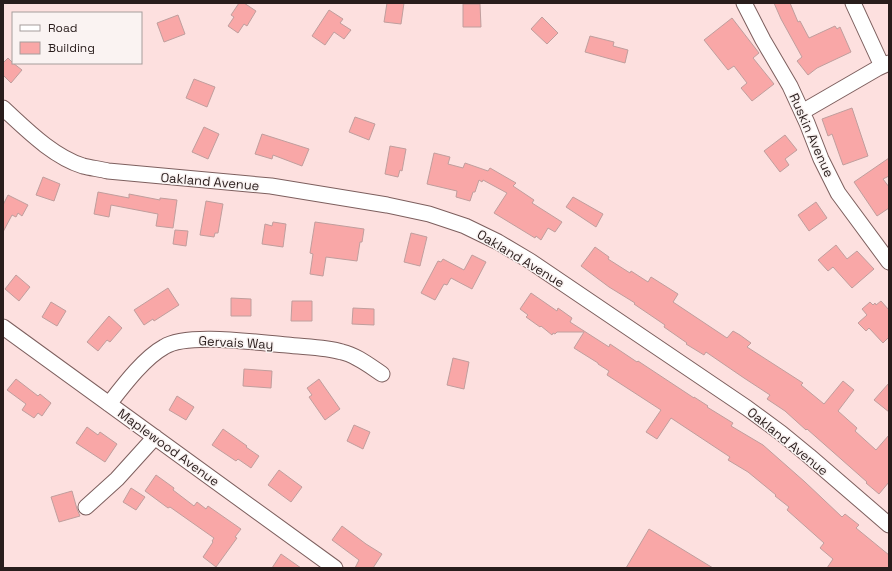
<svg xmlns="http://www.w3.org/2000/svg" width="892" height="571" font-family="'Space Grotesk',sans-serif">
<rect width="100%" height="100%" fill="#fde0df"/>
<!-- building -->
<path fill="#f9a7a7" stroke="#c09e9d" d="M239 3H244L256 11 247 26 244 24 238 33 228 26 234 17 231 15Z
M387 3H404L401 24 384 22Z
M774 3H790L798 22 800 21 809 38 835 26 837 29 840 27 851 52 817 68 808 75 797 61 802 57 781 19Z
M463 4H480L481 27H463Z
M329 10 343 19 340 23 351 30 344 39 334 32 325 45 312 36Z
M178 15 185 34 164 42 157 23Z
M542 17 558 33 547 44 531 29Z
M732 18 759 53 753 58 774 84 752 101 741 88 747 83 734 66 728 70 704 40Z
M590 36 614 42 613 46 628 50 625 63 585 52Z
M8 58 13 63 22 70 11 83 3 75V63Z
M194 79 215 87 207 107 186 98Z
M852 108 868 156 843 165 832 134 828 136 822 119Z
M355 117 375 124 369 140 349 132Z
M204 127 219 134 208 159 192 152Z
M262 134 309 149 302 166 273 155 272 159 255 154Z
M785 135 797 150 785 159 789 165 780 172 764 151Z
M390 146 406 149 402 171 400 170 398 177 385 174Z
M434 153 450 157 448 164 463 168 465 163 488 171 490 168 516 183 513 186 534 200 532 203 562 222 555 232 548 228 541 240 536 236 535 238 494 213 507 193 483 180 482 182 479 180 475 192H473L470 201 456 197 457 191 427 184Z
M889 158V176L883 179 889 187V208L877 216 854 182Z
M43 177 60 184 54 201 36 195Z
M98 192 129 198V194L160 200V198L177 200 173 228 156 226 158 214 111 205 109 217 94 214Z
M8 195 28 205 22 216 18 213 16 217 12 215 3 232V205Z
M573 197 603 214 596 227 566 207Z
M206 201 223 204 218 233H215L214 237 200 235Z
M816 202 827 218 809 231 798 215Z
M273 222 286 224 283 247 262 244 265 224 272 226Z
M315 222 364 229 362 242H360L357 261 326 257 323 276 310 274 313 254 310 253Z
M175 230 188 231 186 246 173 244Z
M411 233 427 237 420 266 404 262Z
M836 245 847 259 857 251 874 269 852 288 833 267 828 271 818 260Z
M595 247 609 257 608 259 630 273 631 271 648 282 651 277 678 294 673 302 727 338 733 331 740 335 751 343 747 347 803 383 801 385 824 404 843 381 854 390 838 411 857 428 855 431 876 450 889 435V482L879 494 866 483 867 482 807 429 806 430 785 411 767 399 770 395 744 378 706 352 704 355 686 344 687 343 664 327 665 325 634 304 635 303 609 287 581 266Z
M472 255 486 262 472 289 451 278 447 285 444 284 435 300 421 293 438 261 441 262 443 259 464 270Z
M16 275 30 287 19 301 5 289Z
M168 288 179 305 154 321 153 319 144 325 134 310Z
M531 293 557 311 558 308 572 318 570 322 609 347 610 344 637 362 638 361 694 398V397L708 406 707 407 733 423 731 426 763 445 805 482 842 517 845 514 859 525 856 528 889 555V568H827L833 559 820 548 824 543 787 510 789 507 775 496 776 495 748 472 728 460 730 457 671 418 657 439 646 432 661 410 607 375 609 371 598 364V363L574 348 584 332H557L555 334 553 333 552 335 541 326 540 327 526 317 528 315 520 309Z
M231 298 251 299V316H231Z
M292 301H312V321H291Z
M881 301 889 310V337L883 343 869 328 866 331 858 323 867 315 862 309 870 302 873 305 875 303 876 305Z
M51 302 66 311 57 326 42 317Z
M353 308 374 309V325L352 324Z
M109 316 122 328 110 342 107 340 98 351 87 342Z
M453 358 469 362 464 389 447 385Z
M244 369 272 371 271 388 243 386Z
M16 379 38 396 40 394 51 403 42 416 38 413 34 418 22 410 26 404 7 390Z
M319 379 340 409 325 420 309 397 312 395 307 388Z
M889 383V412L874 400Z
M177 396 194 407 186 420 169 410Z
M354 425 370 432 363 449 347 441Z
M87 427 98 435 100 432 117 444 105 462 76 443Z
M223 429 247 446 246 447 259 456 251 468 238 459 236 461 212 445Z
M279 470 302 487 291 502 268 485Z
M156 475 174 488 173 490 194 506 197 502 206 509 208 506 241 529 235 537 237 538 216 567 203 557 213 542 212 541 214 538 170 507 168 508 145 491Z
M131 488 145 497 136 510 123 502Z
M72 491 77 509 80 516 59 522 51 497Z
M342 526 366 544 382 554 373 568H355L359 560 332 540Z
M649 529 713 568H626Z
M281 554 301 568H272Z"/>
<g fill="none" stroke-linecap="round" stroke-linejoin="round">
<defs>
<path id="minor" d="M744 3 763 40 790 86 807 123 821 159 838 193 889 262
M853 3 882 66
M3 108C26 129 52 156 83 166 91 168 100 169 108 171L271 186 387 205 429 214 465 226 498 242 530 261 747 408 781 433 809 456 889 525
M802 112 878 68 889 63
M3 327 335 568
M109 404C123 386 144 358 164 347 187 332 259 343 287 345 304 347 326 347 342 352 356 355 370 366 382 374
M86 507 117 479 155 437"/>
</defs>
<!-- minor casing -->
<use href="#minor" stroke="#7d5f5e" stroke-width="17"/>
<!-- minor -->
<use href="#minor" stroke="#fff" stroke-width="15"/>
</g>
<g text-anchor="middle" stroke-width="3" stroke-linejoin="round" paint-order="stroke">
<!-- street labels -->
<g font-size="13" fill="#291d1c" stroke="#faf3f2">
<text transform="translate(812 135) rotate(66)" y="5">Ruskin Avenue</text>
<text transform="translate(210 181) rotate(5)" y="5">Oakland Avenue</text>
<text transform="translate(521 258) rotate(31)" y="5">Oakland Avenue</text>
<text transform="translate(236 342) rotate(3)" y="5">Gervais Way</text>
<text transform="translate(788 441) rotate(39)" y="5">Oakland Avenue</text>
<text transform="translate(169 447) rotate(36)" y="5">Maplewood Avenue</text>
</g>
</g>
<!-- border -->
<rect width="892" height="571" fill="none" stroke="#291d1c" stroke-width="8"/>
<!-- legend -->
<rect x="12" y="12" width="130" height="52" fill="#faf3f2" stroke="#a69d9c"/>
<rect x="20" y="25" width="20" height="6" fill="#ffffff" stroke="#a69d9c"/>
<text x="48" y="32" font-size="12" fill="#291d1c">Road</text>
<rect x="20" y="42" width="20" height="12" fill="#f9a7a7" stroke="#a69d9c"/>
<text x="48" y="52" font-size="12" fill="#291d1c">Building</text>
</svg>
